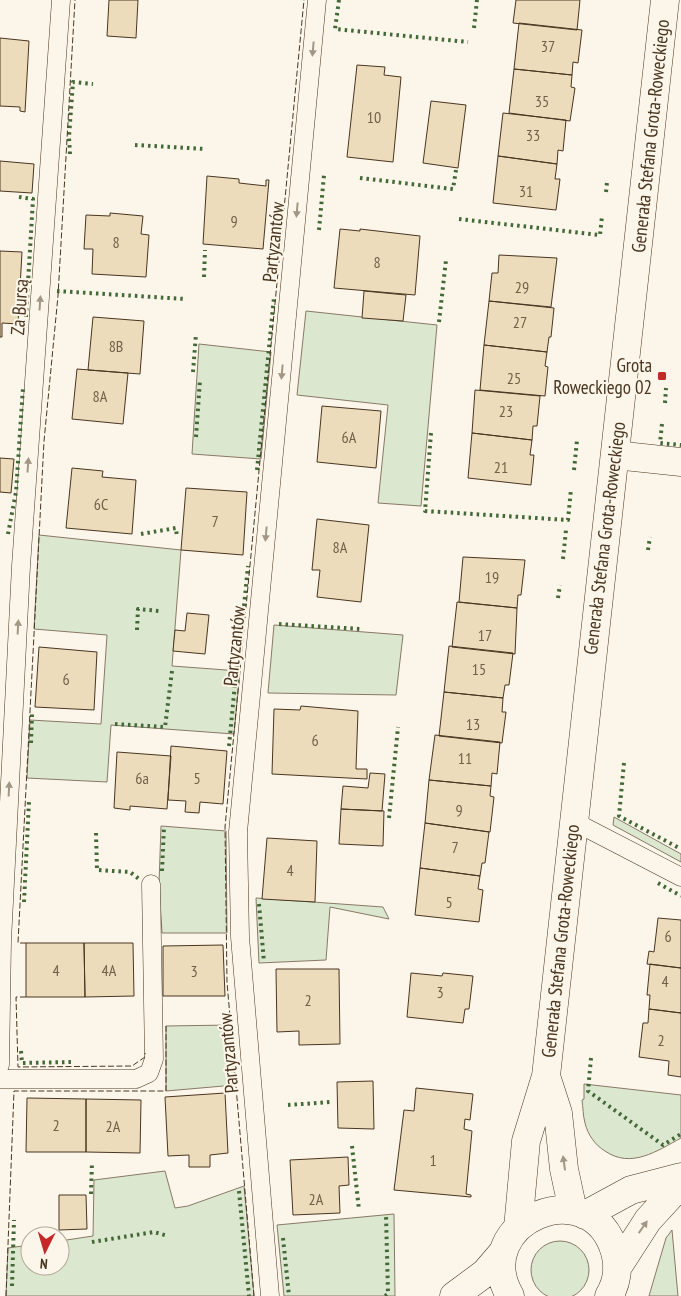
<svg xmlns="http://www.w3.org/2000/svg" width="681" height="1296" font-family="'PT Sans Narrow',sans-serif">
<rect width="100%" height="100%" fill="#fbf6e9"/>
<!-- green -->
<path fill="#dce7d0" stroke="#887966" d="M306 311 437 325 421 506 378 503 388 405 297 395Z
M199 344 271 352 261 459 192 454Z
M39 535 181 550 172 666 240 671 234 734 111 725 107 782 27 778 30 720 101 724 107 635 34 629Z
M274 625 403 635 396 695 268 693Z
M614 817 681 854V862L613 825Z
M161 826 226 831 227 933H162L159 884Z
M256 898 383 907 389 919 330 907 326 960 259 963Z
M231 1025 235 1085 166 1091V1026Z
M584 1084 681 1095V1138C657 1151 631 1169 605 1151 595 1145 588 1135 585 1123 583 1116 583 1107 582 1100L584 1099Z
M165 1171 175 1208 188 1206 244 1186 254 1296H6L8 1248 30 1245V1266H60V1241L93 1236 94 1180Z
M394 1214 395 1296H284L277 1225Z
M672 1230 678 1296H649L666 1238Z
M531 1270a29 29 0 1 1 58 0a29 29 0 1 1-58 0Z"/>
<!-- building -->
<path fill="#ecdcbc" stroke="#4a3520" d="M109 0H138L136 38 107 36Z
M516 0H580L577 30 513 23Z
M519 23 582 30 578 63 573 62 572 75 514 69Z
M0 38 29 41 25 112 20 111V107L0 106Z
M357 65 385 67 384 75 401 77 393 162 347 157Z
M514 69 572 75 571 87 575 88 570 121 509 113Z
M431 101 466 105 458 168 423 163Z
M503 113 566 120 563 151 558 150 557 164 498 156Z
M498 156 557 164 555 179H560L556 210 493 203Z
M0 161 34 164 32 193 0 191Z
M207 176 239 179V183L266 186V180H269L263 249 203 244Z
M110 213 143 216 141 234 149 235 146 277 92 274 93 249H84L86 215 110 216Z
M340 229 360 231V229L420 236 415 295 334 288Z
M0 251 22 252 18 324 2 323V337H0Z
M499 255 557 258 551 307 489 301 492 273H498Z
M364 291 406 295 403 321 362 318Z
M489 301 554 308 551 337H549L547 352 484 345Z
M93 317 144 321 140 374 88 370Z
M484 345 547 352 545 366 548 367 545 396 480 390Z
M77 369 128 373 123 424 72 419Z
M475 390 540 396 537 426H533L532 440 472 433Z
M322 406 381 411 376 468 317 462Z
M472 433 532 440 530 455H534L531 485 468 478Z
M0 458 14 459 11 493 0 492Z
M72 468 103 471 102 477 136 480 132 534 66 528Z
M186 488 247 492 243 555 181 550Z
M317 519 369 525 361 602 317 597 320 570H312Z
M463 557 525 560 521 595H518L517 608 459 602Z
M457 602 517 608 515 654 452 647Z
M187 613 209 615 205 654 173 651 175 630 185 631Z
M449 646 513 653 509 685H505L503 698 444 692Z
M39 647 97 652 94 710 35 707Z
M444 692 503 698 502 712H506L502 743 439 736Z
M301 706 358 711 356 769H367V779L272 774 274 709 300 710Z
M435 735 500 742 497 774 492 773 491 786 429 780Z
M171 746 227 751 223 804 200 802 199 813 185 812 186 801 168 800Z
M117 752 171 756 167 809 130 806V810L114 808Z
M370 773 385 774 382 811 341 809 343 786 368 788Z
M429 780 491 786 490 796 494 797 490 832 425 823Z
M341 809 384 811 383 846 339 844Z
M425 823 489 832 485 863H482L480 876 420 868Z
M267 838 317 841 315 902 262 899Z
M420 868 480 876 478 889 483 890 479 922 415 915Z
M658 918 681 920V968L647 964 649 951 654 952Z
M26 943H84L85 997H26Z
M84 943H133L134 996 85 997Z
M223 945 225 996H163V946Z
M650 964 681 968V1013L649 1009 650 995H647Z
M276 969H339L340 1044 299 1045V1031L277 1032Z
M411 973 442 976 443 973 473 976 469 1009H465L463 1023 407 1017Z
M649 1009 681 1013V1077L668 1075 669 1061 639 1057 643 1023H648Z
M373 1081 374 1129 338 1128 337 1082Z
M416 1088 473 1094 470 1120 465 1119 464 1129 472 1131 466 1194 471 1195V1197L394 1190 404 1110 414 1111Z
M225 1093 228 1153 210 1155V1167H189V1155L168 1156 165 1097Z
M27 1098 86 1099V1152H26Z
M86 1099 141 1100 140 1153 86 1152Z
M348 1157 349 1185 339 1186 340 1213 293 1215 290 1160Z
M59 1195H86L87 1229 59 1230Z"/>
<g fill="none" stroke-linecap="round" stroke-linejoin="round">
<defs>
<path id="lane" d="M573 821 681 877
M0 1065 2 941 21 566 61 0
M0 1079H136L149 1073 154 1059 151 884
M270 1296 240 937 238 832 317 0"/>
<path id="street" d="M615 455 681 462
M546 1076 558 1113 564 1169 573 1211
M585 1215 631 1190 681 1177
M518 1228 526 1141 546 1076 665 0
M617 1268 648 1220 681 1184
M454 1296 485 1273 503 1252
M510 1296C468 1222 591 1169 615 1252 619 1267 617 1283 609 1296"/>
</defs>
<!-- lane casing -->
<use href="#lane" stroke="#4a3520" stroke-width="19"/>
<!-- street casing -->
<use href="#street" stroke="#4a3520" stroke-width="29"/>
<!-- lane -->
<use href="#lane" stroke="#fbf6e9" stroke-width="18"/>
<!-- street -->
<use href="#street" stroke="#fbf6e9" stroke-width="28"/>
<!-- hedge -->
<path stroke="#436837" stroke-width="4" stroke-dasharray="2.5 4" stroke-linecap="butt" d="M339 0 335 29 468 42
M474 28 477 0
M135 145 206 149
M70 154 69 137 73 82 93 84
M360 178 453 189 456 170
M606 192 607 182
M19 197 33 199 26 317
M459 219 600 235 602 216
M319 230 324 175
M204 277 205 250
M57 291 185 299
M439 322 446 260
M193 372 196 334
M665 403 666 388
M662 424 660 443 681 445
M431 433 425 511 568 520 571 489
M196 437 200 380
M257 470 274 297
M574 470 577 440
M8 534 16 492 23 388
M141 534 176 528 177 537
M648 550 650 537
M563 559 566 530
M558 598 560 585
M244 606 248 566
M279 624 361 629
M137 630 138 609 159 611
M115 724 165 727 172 671
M31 743 32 714
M229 746 237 663
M624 763 619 816 681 849
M389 818 398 727
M96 833 97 870 130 872 139 879
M162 871 164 827
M658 883 681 896
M24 902 29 801
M259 904 264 962
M21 1051 22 1063 74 1062
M591 1058 588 1091 663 1145 681 1134
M288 1105 331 1102
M352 1146 359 1210
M239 1191 249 1296
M91 1194 92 1162
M283 1238 289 1296
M92 1242 154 1232 168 1236
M12 1286 14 1220
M385 1296 388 1294 386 1215"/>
<!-- fence -->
<path stroke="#4a3520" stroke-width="1" stroke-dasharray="6 2.5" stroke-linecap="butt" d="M26 943H18L44 441 58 296 75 0
M26 997H16L18 1067 132 1066 145 1057V1053
M6 1296 14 1091H166V1026
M254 1296 227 982 225 827 304 0"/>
</g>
<!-- one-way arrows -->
<defs><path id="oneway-solid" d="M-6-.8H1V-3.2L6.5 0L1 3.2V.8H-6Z" transform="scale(1.25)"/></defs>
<g fill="#a29684">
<use href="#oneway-solid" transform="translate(313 49) rotate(95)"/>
<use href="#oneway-solid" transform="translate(297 210) rotate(95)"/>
<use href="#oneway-solid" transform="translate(40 303) rotate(-86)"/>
<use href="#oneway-solid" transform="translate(282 372) rotate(95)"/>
<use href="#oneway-solid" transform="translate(28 465) rotate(-86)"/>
<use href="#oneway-solid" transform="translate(266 534) rotate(95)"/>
<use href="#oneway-solid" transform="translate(18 627) rotate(-87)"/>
<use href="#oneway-solid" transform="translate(9 789) rotate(-87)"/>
<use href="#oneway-solid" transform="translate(564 1163) rotate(-98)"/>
<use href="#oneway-solid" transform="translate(643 1227) rotate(-55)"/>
</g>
<!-- markers -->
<rect fill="#c62828" stroke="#fbf6e9" stroke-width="2" x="657" y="371" width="10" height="10" rx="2.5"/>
<g text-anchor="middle" stroke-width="4" stroke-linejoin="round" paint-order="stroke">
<!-- number labels -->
<g font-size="16" fill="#725f47">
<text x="548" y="52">37</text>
<text x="542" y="107">35</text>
<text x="374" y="123">10</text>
<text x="533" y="141">33</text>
<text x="526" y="197">31</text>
<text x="234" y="227">9</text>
<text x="116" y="248">8</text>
<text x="377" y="268">8</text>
<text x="522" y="293">29</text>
<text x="520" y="328">27</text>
<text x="116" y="352">8B</text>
<text x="514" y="384">25</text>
<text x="100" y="402">8A</text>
<text x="506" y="417">23</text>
<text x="349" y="443">6A</text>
<text x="501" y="473">21</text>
<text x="101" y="510">6C</text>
<text x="215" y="527">7</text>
<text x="340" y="553">8A</text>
<text x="492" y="583">19</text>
<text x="485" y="641">17</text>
<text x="479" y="675">15</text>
<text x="66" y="685">6</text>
<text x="473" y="730">13</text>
<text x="315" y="746">6</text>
<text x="465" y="764">11</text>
<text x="142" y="784">6a</text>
<text x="197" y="784">5</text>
<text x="459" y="816">9</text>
<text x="455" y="853">7</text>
<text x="290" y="876">4</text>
<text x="449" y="908">5</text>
<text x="668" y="942">6</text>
<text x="56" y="976">4</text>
<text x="109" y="976">4A</text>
<text x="194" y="977">3</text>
<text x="665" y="987">4</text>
<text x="440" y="998">3</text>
<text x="308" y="1006">2</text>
<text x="661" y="1046">2</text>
<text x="56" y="1131">2</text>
<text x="113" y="1132">2A</text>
<text x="433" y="1166">1</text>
<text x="316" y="1205">2A</text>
</g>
<!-- street labels -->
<g font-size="19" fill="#4a3520" stroke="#fbf6e9">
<text transform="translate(650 136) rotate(-84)" y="7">Generała Stefana Grota-Roweckiego</text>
<text transform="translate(273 242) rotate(-84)" y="7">Partyzantów</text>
<text transform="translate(19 307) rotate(-86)" y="7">Za Bursą</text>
<text transform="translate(604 538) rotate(-83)" y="7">Generała Stefana Grota-Roweckiego</text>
<text transform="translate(234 646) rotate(-84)" y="7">Partyzantów</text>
<text transform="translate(560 941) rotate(-84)" y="7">Generała Stefana Grota-Roweckiego</text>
<text transform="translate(228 1053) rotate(-95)" y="7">Partyzantów</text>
</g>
<!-- poi labels -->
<g font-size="19" fill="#4a3520" stroke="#fbf6e9" text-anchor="end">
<text x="652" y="372">Grota<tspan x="652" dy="22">Roweckiego 02</tspan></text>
</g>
</g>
<!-- north arrow -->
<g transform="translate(45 1251) rotate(185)"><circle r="24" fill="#fbf6e9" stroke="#b4a999"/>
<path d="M0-4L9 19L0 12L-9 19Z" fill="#c62828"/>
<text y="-8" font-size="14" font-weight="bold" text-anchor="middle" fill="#4a3520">N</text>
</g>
</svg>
